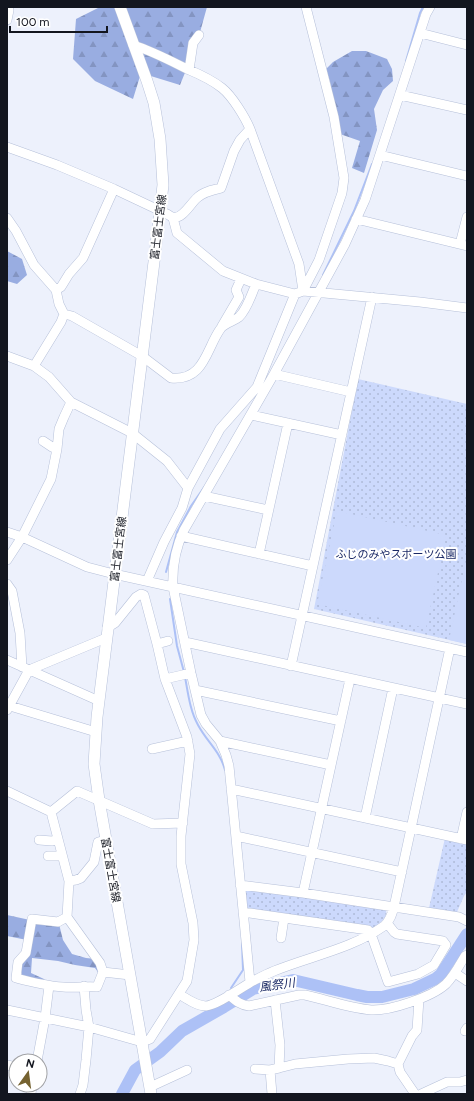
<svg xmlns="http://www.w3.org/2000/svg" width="474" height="1101" font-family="Figtree,'Noto Sans JP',sans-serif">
<defs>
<pattern id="grass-dots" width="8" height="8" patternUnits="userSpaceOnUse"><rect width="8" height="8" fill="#ccd9fc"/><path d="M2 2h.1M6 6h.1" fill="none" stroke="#aebad8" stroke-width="1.8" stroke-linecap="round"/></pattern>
<pattern id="forest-firs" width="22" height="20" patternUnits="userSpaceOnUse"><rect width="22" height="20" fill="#99ade1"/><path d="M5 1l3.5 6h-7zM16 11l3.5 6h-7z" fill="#8394c1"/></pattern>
</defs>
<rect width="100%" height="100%" fill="#edf1fc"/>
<!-- grass -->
<path fill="url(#grass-dots)" d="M358 379 467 404V644L314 609Z
M445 838 467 843V892L464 896 457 912 429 908Z
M244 889 386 909C387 919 381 922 374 928L246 910Z"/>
<!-- forest -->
<path fill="url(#forest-firs)" d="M100 7H207L197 43 180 85 141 73 133 99 95 81 73 59 76 19Z
M352 51H366L387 59 392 69 393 81 383 90 374 109 377 130 364 173 352 168 360 141 340 134 330 82 326 69 333 62Z
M7 251 22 259 27 275 17 284 7 281Z
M7 915 30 920 59 924 63 940 72 954 86 958 96 959 100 975 95 968 75 965 58 961 32 958 31 973 44 979 46 983 23 977 19 966 27 940 7 936Z"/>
<!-- garden -->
<path fill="#ccd9fc" d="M337 511 446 535 426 628 317 604Z
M467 556V644L449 640Z"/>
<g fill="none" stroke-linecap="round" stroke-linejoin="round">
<!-- stream -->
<path stroke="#adc1f6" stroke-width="2" d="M406 61 420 13 423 7
M323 275 354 211 372 164
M166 572 177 532 191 506 205 486
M170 599 177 646 184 672
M185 677C188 693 190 711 198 725 207 742 220 751 225 770
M231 988 243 970 242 943
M224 1007 227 1001"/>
<!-- river -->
<path stroke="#adc1f6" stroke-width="12" d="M122 1094 135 1070 160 1052 182 1031 224 1007 253 989 293 980 357 995 367 997H382L414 989 435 979 441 974 467 934"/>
<defs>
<path id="minor" d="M7 8 9 10 7 20
M420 33 467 45
M133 45C152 51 169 60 187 69 199 74 212 80 222 88 232 96 245 117 250 129L299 264 303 291 420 302 467 308
M189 70 193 43 199 35
M400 95 467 110
M7 147 57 165 114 189 167 214C169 215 171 217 173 217 182 220 191 203 197 198 203 192 212 190 221 188L234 151 240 140 250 129
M380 155 467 176
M7 218 16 231 34 265 56 290
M173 218 177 233 223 271 256 284 295 294 303 291 319 260 342 193 344 178 334 117 306 7
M356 219 467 246
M460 244 467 217
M64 314 72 316 142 356 171 378C205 381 206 348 221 328 225 323 234 321 239 317 247 310 252 293 256 284
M222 326 239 297 236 290 241 279
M7 356 34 366 49 377 71 402 132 433 167 461 188 488
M34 366 61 322 64 314 59 304 56 290 61 287 69 274 83 258 114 189
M274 374 351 392
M251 415 342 435
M43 441 52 447 57 449
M204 496 268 510
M7 532 22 537 87 567 114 574 467 652
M181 536 313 566
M259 554 288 423
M7 560 22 537 51 479 57 449 59 429 64 417 71 402
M147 581 164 542 182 508 188 488 220 429 257 387 295 294
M7 584 12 591 20 633 22 667
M185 642 467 704
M157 644 168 641
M7 660 99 701
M291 666 372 297
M165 679 191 673
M195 690 341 721
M10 706 96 732
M7 710 29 670 106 638
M220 741 331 765
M152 749 188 741
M231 789 467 840
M7 791 51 812 77 791 153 824 183 823
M51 812 69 881 76 880 81 878 94 862 98 842 106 840
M365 818 393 688
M236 836 402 872
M461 839 467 812
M39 840 52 841 58 839
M48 856H62
M69 881 67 917 100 963 103 972 130 975
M240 885 303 893 459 917 467 921
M303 893 350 679
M243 912 368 930 371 934 388 982 418 974 434 965 446 945 443 941 397 934 394 932 387 923
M67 917 58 922 32 919 26 953 18 962 16 978C31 982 47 986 63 987 74 988 86 986 97 987L103 972
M281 938 284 918
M455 973 467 981
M250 982 229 766 226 755 220 741 206 724 201 715 191 673 173 587C172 567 175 549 184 530L274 374 345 244 365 200 426 14 430 7
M179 994C187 999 197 1006 206 1006 218 1005 243 986 255 980 261 977 267 974 274 971 311 956 351 949 384 926 390 921 392 914 394 907L450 648
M229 995C235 1000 240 1005 249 1006L299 995H305C327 1000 349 1008 371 1010 390 1011 432 997 446 984 454 976 459 966 465 956L467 955
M275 1000 280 1045 279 1068 295 1064 348 1059 374 1058 388 1061 398 1064
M7 1010 89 1027 142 1042 150 1039 187 981 194 940 193 923 181 864V836L190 754 187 737 165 679 157 644 144 595 141 594 136 597 115 623 107 628
M465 1031 467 1028
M37 1061 45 1018 49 986
M7 1065 16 1067
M255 1069 270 1070 279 1068
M270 1070 272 1094
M150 1087 187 1070
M31 1094 32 1085
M80 1094 83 1085 86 1060 89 1027 86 1010 84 986
M415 1094 400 1072 398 1064 412 1036 417 1030 419 999
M421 1094 447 1082H460L467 1080"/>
<path id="major" d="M120 7 147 81 154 103 160 139 163 185 154 262 97 717 94 764 99 800 151 1094"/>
</defs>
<!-- minor casing -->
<use href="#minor" stroke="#b6c0d9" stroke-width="10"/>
<!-- major casing -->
<use href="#major" stroke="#b6c0d9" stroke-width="12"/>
<!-- minor -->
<use href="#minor" stroke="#fff" stroke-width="9"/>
<!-- major -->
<use href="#major" stroke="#fff" stroke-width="11"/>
</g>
<g text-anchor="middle" stroke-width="4" stroke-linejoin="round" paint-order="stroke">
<!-- street labels -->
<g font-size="11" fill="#13161f" stroke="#fff">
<text transform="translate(158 227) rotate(-83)" y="4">富士富士宮線</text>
<text transform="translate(118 549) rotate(-83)" y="4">富士富士宮線</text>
<text transform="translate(111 870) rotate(80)" y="4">富士富士宮線</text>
</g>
<!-- park labels -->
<g font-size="11" fill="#1a2966" stroke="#fff">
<text x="396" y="558">ふじのみやスポーツ公園</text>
</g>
<!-- water labels -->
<g font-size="12" font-style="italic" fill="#182763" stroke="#fff">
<text transform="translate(277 985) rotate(-8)" y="4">風祭川</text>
</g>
</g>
<!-- border -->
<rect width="474" height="1101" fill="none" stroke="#13161f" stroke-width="16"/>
<!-- north arrow -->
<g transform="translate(28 1073) rotate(14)"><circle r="19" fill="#ffffff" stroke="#a1a2a5"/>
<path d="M0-3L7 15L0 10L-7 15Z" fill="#756230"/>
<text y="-6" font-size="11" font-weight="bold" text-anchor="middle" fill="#13161f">N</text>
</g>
<!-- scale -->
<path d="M10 26v6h97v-6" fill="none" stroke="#13161f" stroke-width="2"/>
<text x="16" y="26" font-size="12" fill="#13161f" stroke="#ffffff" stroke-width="3" paint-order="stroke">100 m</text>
</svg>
